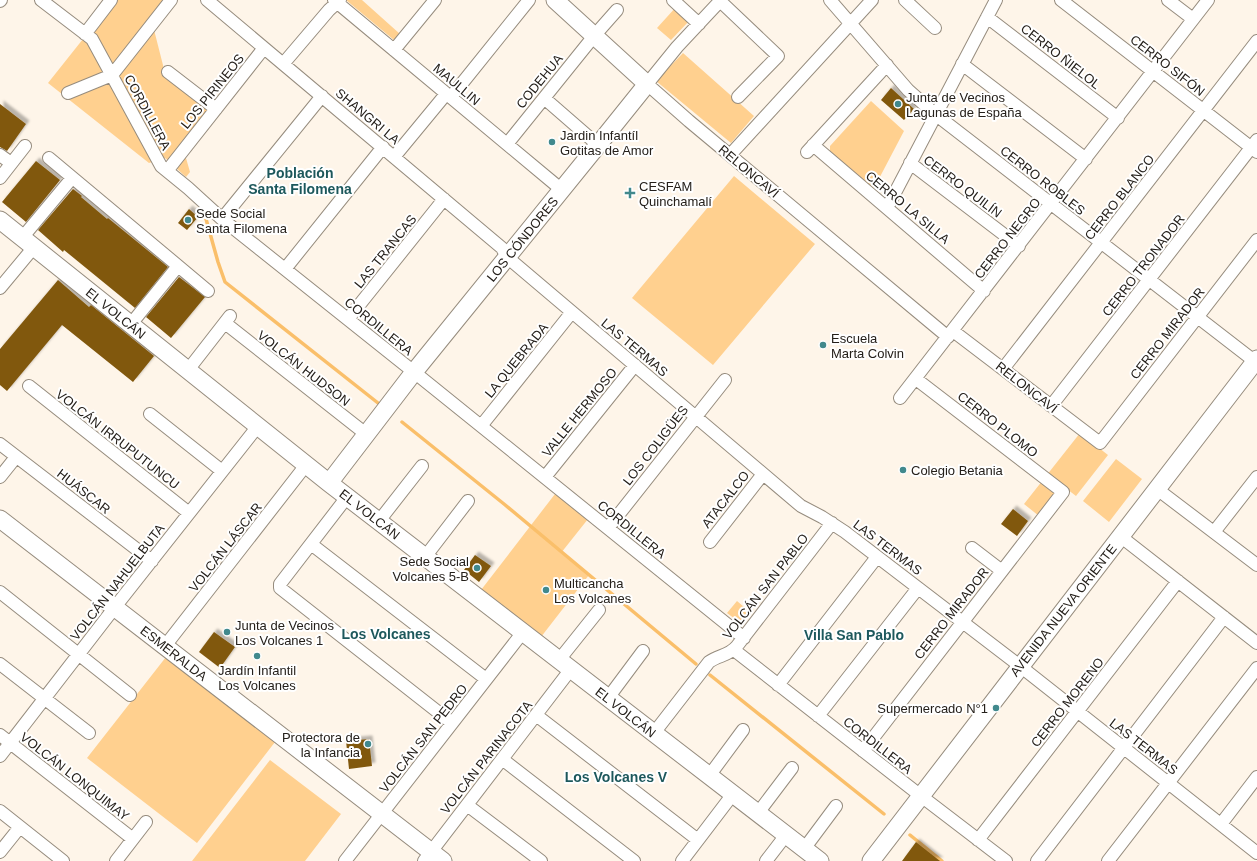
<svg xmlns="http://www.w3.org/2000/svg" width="1257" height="861" font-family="Arial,sans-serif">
<defs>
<filter id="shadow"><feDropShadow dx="3.5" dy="-3.5" stdDeviation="1" flood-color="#0004"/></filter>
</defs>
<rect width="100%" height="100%" fill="#fef5e9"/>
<!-- green -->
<path fill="#ffd08f" d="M114 0H166L151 18 165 73 210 110 182 144 190 172 186 177 165 158 149 163 48 83Z
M346 0H362L400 34 394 40Z
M676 7 690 20 671 40 657 28Z
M683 53 754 116 731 143 656 81Z
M871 101 904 131 872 192 830 151V146Z
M734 176 815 244 713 365 632 298Z
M1080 433 1108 455 1076 496 1063 486 1039 516 1024 504Z
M1116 459 1142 479 1109 522 1083 501Z
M555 494 588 519 561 553 589 575 541 637 481 590Z
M737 601 751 613 745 621 735 619 727 613Z
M166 657 275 742 197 843 87 758Z
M270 760 341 814 305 861H192Z"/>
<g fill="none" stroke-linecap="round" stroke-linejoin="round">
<!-- stream -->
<path stroke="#fabf6a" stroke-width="3.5" d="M206 219 218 262 225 282 378 403
M402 422 504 504 696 664
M710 675 884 814
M910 835 942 861"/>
</g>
<!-- building -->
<path fill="#81580e" filter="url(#shadow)" d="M891 88 914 109 904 120 881 100Z
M0 104 26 124 7 151 0 147Z
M36 161 60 180 26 222 2 202Z
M73 189 82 196 81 197 107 219 108 218 168 267 135 308 64 250 63 252 38 230Z
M189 209 198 217 187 230 178 223Z
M179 277 205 297 171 338 146 317Z
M58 280 89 307 91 305 154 356 133 382 62 325 7 391 0 385V349Z
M1013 509 1028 521 1017 536 1001 524Z
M475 555 491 566 479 582 464 570Z
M214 632 235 647 220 668 199 652Z
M369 739 372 766 349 769 346 741Z
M916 842 940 861H902Z"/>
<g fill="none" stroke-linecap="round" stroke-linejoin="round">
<defs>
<path id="street" d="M41 0 92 39 161 166 188 188 222 219 414 372 744 638
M207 0 502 248 507 257 801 506 822 517 845 532 1020 666 1257 853
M334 0 562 190
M673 0 699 24
M721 0 677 47 647 84 689 121 948 337
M830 0 908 90 935 114 1257 363
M905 0 935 28
M1061 0 1257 152
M1168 0 1193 19
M0 1 1 0
M720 1 778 56 738 97
M987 17 1118 118
M85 34 111 0
M394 50 435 0
M283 64 329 10 340 0
M962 64 1086 159
M168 72 216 109
M68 93 112 75 171 0
M451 97 529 0
M544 98 598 145
M507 144 594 36 617 10
M813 145 984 291
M807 152 887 65
M0 155 11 163
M730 155 872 0
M394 157 446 94
M49 158 208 291
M910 163 1019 246
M167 171 264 48
M0 178 25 146
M887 208 996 0
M222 219 322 96
M22 238 72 178
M285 269 383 147
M0 288 34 247
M348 319 444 199
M225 323 366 434
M131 324 178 266
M953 331 1100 443 1257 240
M1003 369 1257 41
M188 370 230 316
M29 386 189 513
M900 398 1208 0
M1051 406 1257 140
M150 414 222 471
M481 426 572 312
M0 444 152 561
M0 477 16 457
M545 477 635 365
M1157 489 1257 565
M347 497 280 584V588L452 723
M379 521 422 466
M608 528 725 380
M1214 532 1257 477
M1120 536 1257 643
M710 542 763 474
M311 544 486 679
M972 548 1002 571
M425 557 468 501
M0 592 130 695
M165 646 306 465
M734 650 921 796 1006 861
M559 660 599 610
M0 664 89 733
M778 685 877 557
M608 698 643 651
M536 715 698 840
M818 716 918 588
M654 733 709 662C718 655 729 656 737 646L832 523
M0 735 133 839
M863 751 1063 492 916 379
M0 756 115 607 258 426
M502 759 634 861
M709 776 743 730
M467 805 541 861
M0 811 63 861
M758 813 792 768
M1221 824 1257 777
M978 840 1178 581
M804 849 836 806
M0 852 20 827
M116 861 146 822
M345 861 523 632
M424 861 571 669
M682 861 733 794
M766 861 786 835
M1037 861 1224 617
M1108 861 1257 668"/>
<path id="secondary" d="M0 220 329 483 820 861
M329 483 414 372 598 145 647 84 555 0
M0 519 443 861
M871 861 1257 359"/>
</defs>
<!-- street casing -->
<use href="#street" stroke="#968c7e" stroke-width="14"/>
<!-- secondary casing -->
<use href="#secondary" stroke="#968c7e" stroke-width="19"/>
<!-- street -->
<use href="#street" stroke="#fff" stroke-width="12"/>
<!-- secondary -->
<use href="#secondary" stroke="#fff" stroke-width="17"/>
</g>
<!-- markers -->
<g fill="#41898d" stroke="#fff" stroke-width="1.5">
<circle cx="898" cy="104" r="4"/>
<circle cx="552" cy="142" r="4"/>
<path d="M628 187h4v4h4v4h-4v4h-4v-4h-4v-4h4z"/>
<circle cx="188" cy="220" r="4"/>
<circle cx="823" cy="345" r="4"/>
<circle cx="903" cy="470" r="4"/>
<circle cx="477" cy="568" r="4"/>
<circle cx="546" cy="590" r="4"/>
<circle cx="227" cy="632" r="4"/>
<circle cx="257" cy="656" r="4"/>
<circle cx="996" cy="708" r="4"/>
<circle cx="368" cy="744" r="4"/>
</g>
<g text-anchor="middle" stroke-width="4" stroke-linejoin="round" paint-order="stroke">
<!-- street labels -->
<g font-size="13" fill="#25201b" stroke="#fff">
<text transform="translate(1061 56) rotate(38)" y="5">CERRO ÑIELOL</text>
<text transform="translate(1168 65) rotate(38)" y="5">CERRO SIFÓN</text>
<text transform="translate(539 81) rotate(-51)" y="5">CODEHUA</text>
<text transform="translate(457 84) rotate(40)" y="5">MAULLIN</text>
<text transform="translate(212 91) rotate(-51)" y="5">LOS PIRINEOS</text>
<text transform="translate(148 112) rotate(62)" y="5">CORDILLERA</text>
<text transform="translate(368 116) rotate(40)" y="5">SHANGRI LA</text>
<text transform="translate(749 171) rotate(40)" y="5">RELONCAVÍ</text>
<text transform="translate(1043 180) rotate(38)" y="5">CERRO ROBLES</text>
<text transform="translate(963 186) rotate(37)" y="5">CERRO QUILÍN</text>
<text transform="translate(1119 197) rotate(-52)" y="5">CERRO BLANCO</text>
<text transform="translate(908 207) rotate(40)" y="5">CERRO LA SILLA</text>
<text transform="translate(1007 238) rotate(-52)" y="5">CERRO NEGRO</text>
<text transform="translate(522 239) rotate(-51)" y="5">LOS CÓNDORES</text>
<text transform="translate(385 251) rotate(-51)" y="5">LAS TRANCAS</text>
<text transform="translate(1143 265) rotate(-52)" y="5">CERRO TRONADOR</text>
<text transform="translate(116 313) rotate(39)" y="5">EL VOLCÁN</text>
<text transform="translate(379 326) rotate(39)" y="5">CORDILLERA</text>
<text transform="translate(1167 333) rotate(-52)" y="5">CERRO MIRADOR</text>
<text transform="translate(635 347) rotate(40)" y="5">LAS TERMAS</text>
<text transform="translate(516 360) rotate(-51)" y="5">LA QUEBRADA</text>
<text transform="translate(304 368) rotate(38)" y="5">VOLCÁN HUDSON</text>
<text transform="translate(1027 387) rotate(38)" y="5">RELONCAVÍ</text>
<text transform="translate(579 412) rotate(-51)" y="5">VALLE HERMOSO</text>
<text transform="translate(998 424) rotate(38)" y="5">CERRO PLOMO</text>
<text transform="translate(118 439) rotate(38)" y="5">VOLCÁN IRRUPUTUNCU</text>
<text transform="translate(655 445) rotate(-52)" y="5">LOS COLIGÜES</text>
<text transform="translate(84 491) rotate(38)" y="5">HUÁSCAR</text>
<text transform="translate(725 499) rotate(-52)" y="5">ATACALCO</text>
<text transform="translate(370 514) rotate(38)" y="5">EL VOLCÁN</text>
<text transform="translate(632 529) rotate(39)" y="5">CORDILLERA</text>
<text transform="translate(225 547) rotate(-52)" y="5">VOLCÁN LÁSCAR</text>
<text transform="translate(888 547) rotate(37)" y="5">LAS TERMAS</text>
<text transform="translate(117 582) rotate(-52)" y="5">VOLCÁN NAHUELBUTA</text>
<text transform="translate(765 586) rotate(-52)" y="5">VOLCÁN SAN PABLO</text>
<text transform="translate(1063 610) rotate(-52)" y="5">AVENIDA NUEVA ORIENTE</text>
<text transform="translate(951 613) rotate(-52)" y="5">CERRO MIRADOR</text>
<text transform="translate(174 653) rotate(38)" y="5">ESMERALDA</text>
<text transform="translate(1067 702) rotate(-52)" y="5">CERRO MORENO</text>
<text transform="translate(626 712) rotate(38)" y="5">EL VOLCÁN</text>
<text transform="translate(423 738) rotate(-52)" y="5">VOLCÁN SAN PEDRO</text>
<text transform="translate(878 745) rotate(38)" y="5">CORDILLERA</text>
<text transform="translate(1144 746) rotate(38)" y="5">LAS TERMAS</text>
<text transform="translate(486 757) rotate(-52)" y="5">VOLCÁN PARINACOTA</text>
<text transform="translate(75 776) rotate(38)" y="5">VOLCÁN LONQUIMAY</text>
</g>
<!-- poi labels -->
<g font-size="13" fill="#25201b" stroke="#fff" text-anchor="start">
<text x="906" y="102">Junta de Vecinos<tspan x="906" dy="15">Lagunas de España</tspan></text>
<text x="560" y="140">Jardin Infantíl<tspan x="560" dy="15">Gotitas de Amor</tspan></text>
<text x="639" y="191">CESFAM<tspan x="639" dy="15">Quinchamalí</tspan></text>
<text x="196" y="218">Sede Social<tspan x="196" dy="15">Santa Filomena</tspan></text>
<text x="831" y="343">Escuela<tspan x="831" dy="15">Marta Colvin</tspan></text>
<text x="911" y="475">Colegio Betania</text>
<text x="469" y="566" text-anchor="end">Sede Social<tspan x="469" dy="15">Volcanes 5-B</tspan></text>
<text x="554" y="588">Multicancha<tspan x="554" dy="15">Los Volcanes</tspan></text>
<text x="235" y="630">Junta de Vecinos<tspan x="235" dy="15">Los Volcanes 1</tspan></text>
<text x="257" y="675" text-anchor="middle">Jardín Infantil<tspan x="257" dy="15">Los Volcanes</tspan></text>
<text x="988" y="713" text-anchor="end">Supermercado N°1</text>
<text x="360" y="742" text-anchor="end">Protectora de<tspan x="360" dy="15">la Infancia</tspan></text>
</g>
<!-- neighbourhood labels -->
<g font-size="14" font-weight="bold" fill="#1d585c" stroke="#fff">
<text x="300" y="178">Población<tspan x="300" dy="16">Santa Filomena</tspan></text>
<text x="386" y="639">Los Volcanes</text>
<text x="854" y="640">Villa San Pablo</text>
<text x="616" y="782">Los Volcanes V</text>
</g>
</g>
</svg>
